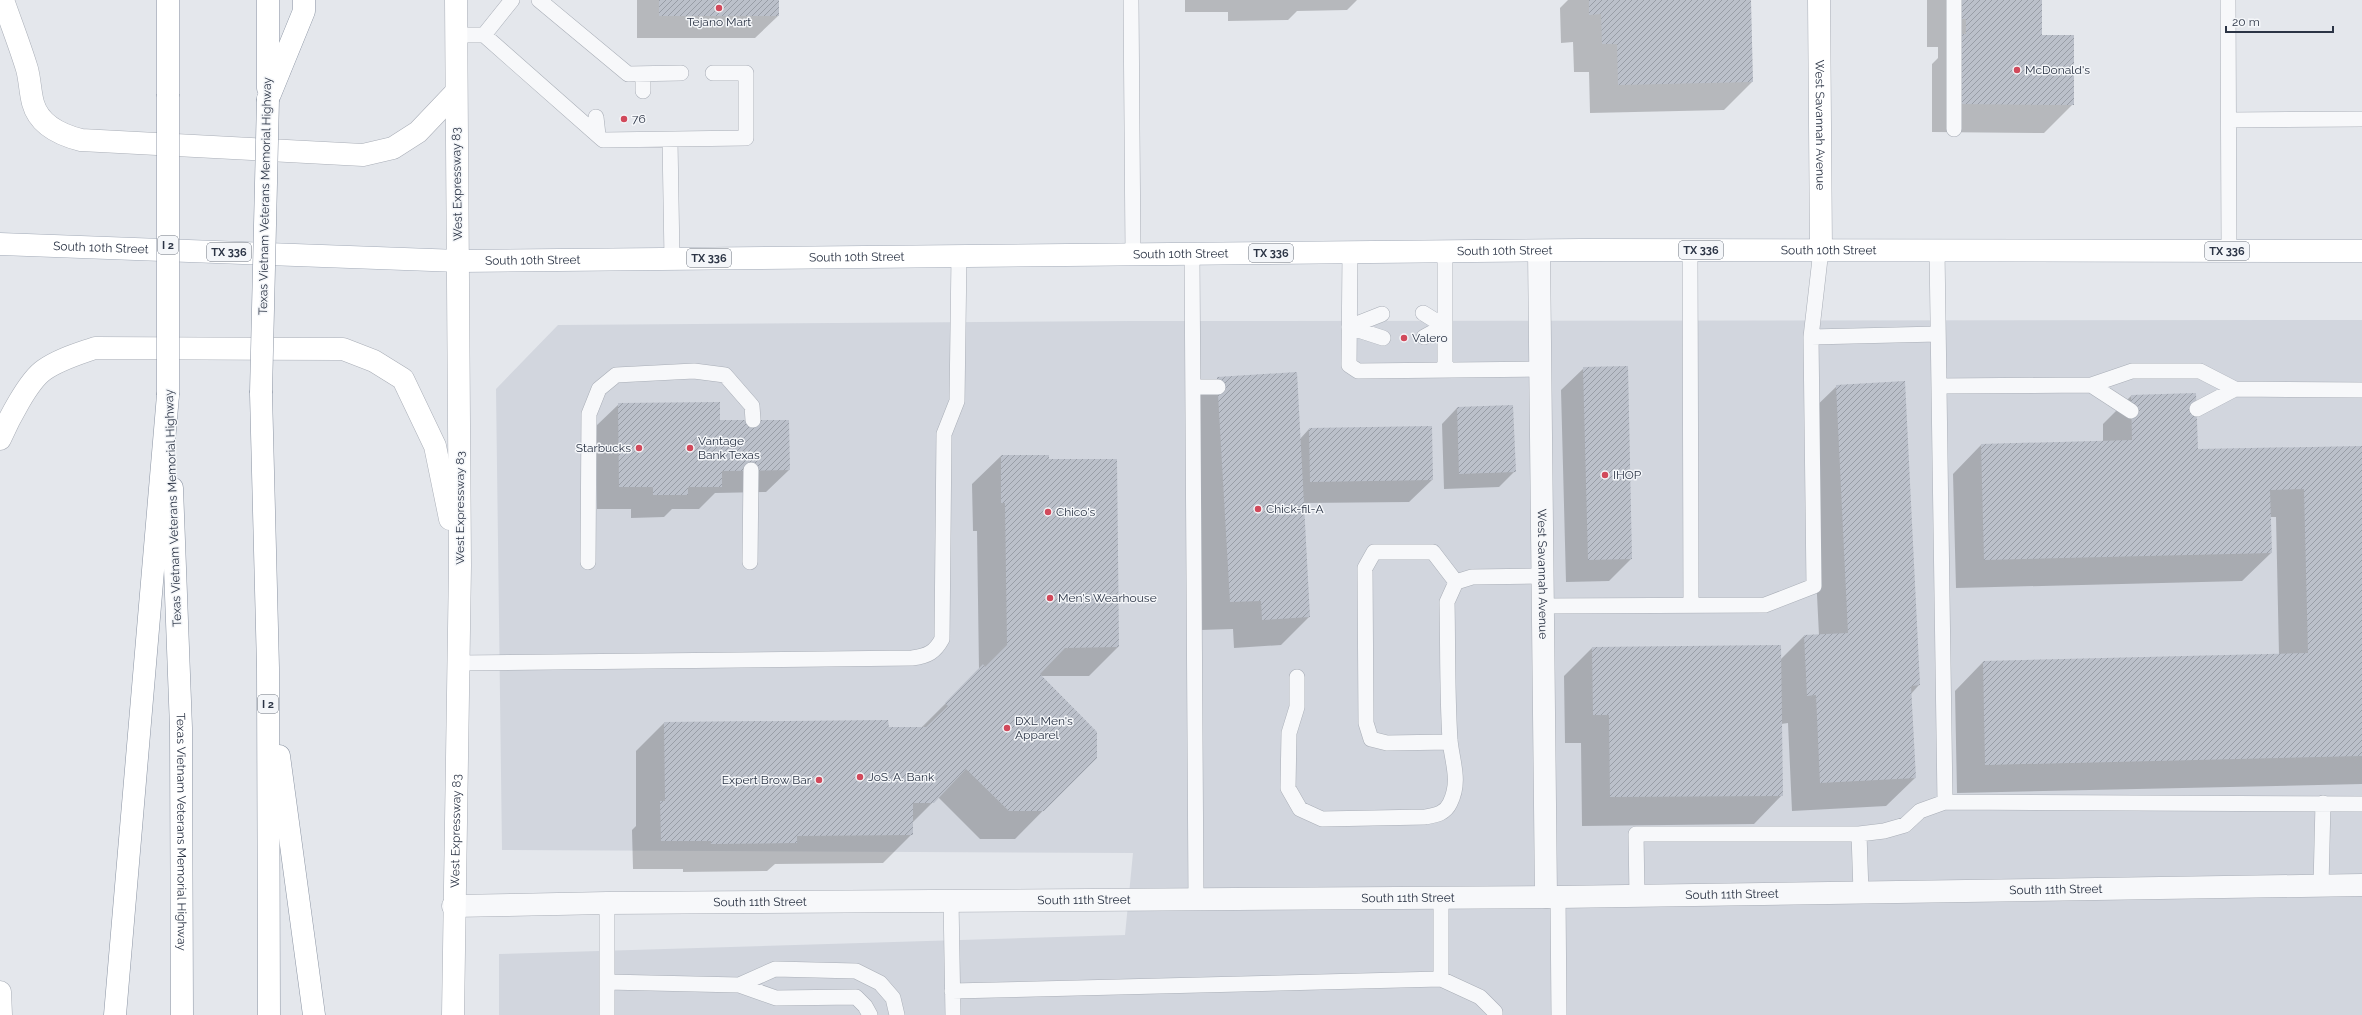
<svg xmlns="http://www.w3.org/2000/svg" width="2362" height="1015" font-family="Raleway,sans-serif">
<defs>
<pattern id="building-hatch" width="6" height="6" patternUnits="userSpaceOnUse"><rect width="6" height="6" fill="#bbc0ca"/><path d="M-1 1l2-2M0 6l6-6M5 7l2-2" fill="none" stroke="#989da6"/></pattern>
</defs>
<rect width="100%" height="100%" fill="#e4e7ec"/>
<!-- built -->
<path fill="#d2d6de" d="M2362 320V1015H499V954L1125 935 1133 853 502 850 496 389 558 325 1132 321Z"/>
<!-- shadow -->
<path fill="#0003" d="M637 0H778V16L755 38H637Z
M1185 0H1357L1347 10 1297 11 1288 20 1228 21V12H1185Z
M1568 0H1750L1752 82 1724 110 1590 113 1589 72H1574L1573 42 1561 43 1560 8Z
M1927 0H2041V36L2073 104 2044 133 1932 132V64L1938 58V47H1927Z
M1584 368 1631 559 1609 581 1566 582 1561 390Z
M1218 378 1300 439 1309 429 1432 480 1409 502 1303 503 1309 617 1281 645 1234 648 1233 629 1201 630 1189 406Z
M1837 386 1919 685 1911 694 1915 778 1886 806 1792 811 1788 723 1781 724 1782 795 1754 824 1582 826 1581 743H1565L1564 676 1592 648 1780 660 1804 636 1819 635 1808 414Z
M2131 396 2197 451 2362 447V784L1957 793 1955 691 1983 662 2279 655 2276 517H2270L2271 553 2242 581 1956 588 1953 474 1981 445 2103 442V424Z
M619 404 719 421 789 470 766 492 715 493 699 509H672L664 517 631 518V509H597L596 426Z
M1457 408 1515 471 1499 487 1444 489 1442 424Z
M1001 456H1048V460H1116L1118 647 1089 676H1041L1096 757 1015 839H980L938 797 912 823V834L883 863 775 864 767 871 683 872V869H633L632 830 636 826V751L664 723 921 728 979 670 977 531H973L972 484Z"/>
<!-- building -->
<path fill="url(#building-hatch)" d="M659 0H779V16H659Z
M1589 0H1751L1753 82 1618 85 1617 44H1602L1601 14 1589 15Z
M1955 0H2042V35H2074V105L1960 104V34H1966V19H1955Z
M1628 366 1632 559 1588 560 1583 367Z
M1297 372 1310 617 1262 620 1261 601 1230 602 1217 377Z
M1905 381 1920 685 1911 686 1916 778 1820 783 1816 695 1807 696 1804 635 1848 633 1836 385Z
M2196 393 2198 449 2362 446V756L1985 765 1983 661 2308 653 2304 489 2270 490 2272 553 1984 560 1981 444 2132 440 2131 395Z
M720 402V420H789L790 470 722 471V487H688V495H653V487H619L618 403Z
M1513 405 1516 472 1459 474 1457 407Z
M1432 426 1433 480 1310 482 1309 428Z
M1001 455H1049V459H1117L1119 647 1065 648 1040 674 1097 732V758L1044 811H1009L966 769 934 803H913V835L797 836V843L711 844V841H661L660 801H665L664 722 888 720 889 727H926L948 706 945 703 983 664 985 667 1007 645 1005 503H1001Z
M1781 645 1783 796 1610 797 1609 715H1593L1592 647Z"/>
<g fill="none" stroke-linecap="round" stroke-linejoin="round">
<defs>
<path id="lane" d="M539 0 628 74 681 73
M1131 0 1133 255
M1954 0V129
M2228 0 2229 251
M456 35H484L603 140 746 138V73H713
M484 35 512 0
M643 74V91
M596 117 598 135
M2229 120 2362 119
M670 140 672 259
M1690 250 1691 605
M1821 250 1811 337 1938 334
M1937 250 1945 802
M1350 253 1349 365 1358 371 1540 369
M1192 254 1196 898
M1423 313 1444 326 1424 337
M1382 314 1349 327 1383 338
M1445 369V252
M2091 385 2131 411
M1939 386 2091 385 2132 371H2200L2235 389 2362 390
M1194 387H1218
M2197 409 2235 389
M588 562 589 414 599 389 616 375 694 371 725 375 752 406 753 420
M750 562 751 470
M1543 606 1765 605 1814 586 1811 337
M458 663 912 658C928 656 935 652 942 639L944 434 957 401 959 256
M1297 677V707L1289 733 1288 788 1300 809 1322 819 1425 817C1435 815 1445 814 1450 803 1461 781 1452 762 1450 740 1447 694 1448 647 1447 602L1456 582 1472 577 1542 576
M1450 742 1387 743 1371 739 1366 723 1365 568 1374 552H1433L1456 582
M1859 834 1884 831 1905 825 1920 811 1945 802 2362 804
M2321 886 2323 803
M1441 896V979
M1637 896 1636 834H1859L1861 892
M1558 897 1559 1015
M951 900 953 1015
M607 982 739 985 776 998 856 997 865 1006 870 1015
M739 985 775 969 856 971 880 983 893 998 897 1015
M952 991 1441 979 1480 997 1495 1012V1015
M607 1015V903"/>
<g id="street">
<path id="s1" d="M1539 251 1546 897"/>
<path id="s2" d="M453 906 607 903 1558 897 2362 885"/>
</g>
<g id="secondary">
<path d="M3 0C11 23 20 46 27 69 30 80 30 92 33 103 39 125 61 135 81 140L363 155 393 148 418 132 456 92"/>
<path id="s3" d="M1819 0 1821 250"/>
<path d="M0 439C8 421 28 381 44 370 60 359 78 354 95 348L343 349 374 361 403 379 435 446 450 519"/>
<path d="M0 992 1 1015"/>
<path id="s4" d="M453 1015 460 565 456 0"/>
</g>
<g id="primary">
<path id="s5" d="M0 244 459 261 1582 250 2362 251"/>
</g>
<g id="highway">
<path d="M168 0V94"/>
<path d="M268 88V0"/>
<path d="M268 99 304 11V0"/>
<path d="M261 393 268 668 269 1015"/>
<path id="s6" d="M172 488 181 728 182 1015"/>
<path d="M279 756 314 1015"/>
<path d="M115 1015 168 395"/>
</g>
</defs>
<!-- lane casing -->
<use href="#lane" stroke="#a9aeb7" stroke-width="16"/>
<!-- street casing -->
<use href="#street" stroke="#a9aeb7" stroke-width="23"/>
<!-- secondary casing -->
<use href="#secondary" stroke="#a9aeb7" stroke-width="23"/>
<!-- primary casing -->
<use href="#primary" stroke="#a3abb8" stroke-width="23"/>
<!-- highway casing -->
<use href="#highway" stroke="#8b94a3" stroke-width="23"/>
<!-- lane -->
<use href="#lane" stroke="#f7f8fa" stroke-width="15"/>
<!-- street -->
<use href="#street" stroke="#f7f8fa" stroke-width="22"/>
<!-- secondary -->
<use href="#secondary" stroke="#fff" stroke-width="22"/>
<!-- primary -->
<use href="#primary" stroke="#fff" stroke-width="22"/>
<!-- highway -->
<use href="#highway" stroke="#fff" stroke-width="22"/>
<defs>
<path id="highway-bridge" d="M261 393 268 99
M168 395V94"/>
</defs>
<!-- highway-bridge casing -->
<use href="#highway-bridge" stroke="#8b94a3" stroke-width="23" stroke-linecap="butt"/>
<!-- highway-bridge -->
<use href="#highway-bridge" stroke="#fff" stroke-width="22"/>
</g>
<!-- markers -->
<g fill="#d1495b" stroke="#f4f6f9" stroke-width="1.5">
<circle cx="719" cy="8" r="4"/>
<circle cx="2017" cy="70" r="4"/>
<circle cx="624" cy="119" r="4"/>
<circle cx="1404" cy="338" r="4"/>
<circle cx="639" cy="448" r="4"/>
<circle cx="690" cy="448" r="4"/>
<circle cx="1605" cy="475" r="4"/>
<circle cx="1258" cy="509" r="4"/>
<circle cx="1048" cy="512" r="4"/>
<circle cx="1050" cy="598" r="4"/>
<circle cx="1007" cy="728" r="4"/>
<circle cx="860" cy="777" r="4"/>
<circle cx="819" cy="780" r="4"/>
</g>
<g text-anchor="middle" stroke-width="3" stroke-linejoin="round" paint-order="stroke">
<!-- shield labels -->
<g fill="#f4f6f9" stroke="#676e7b" stroke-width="1">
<rect x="158" y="236" width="20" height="18" rx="3"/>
<rect x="1679" y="241" width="44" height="18" rx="3"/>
<rect x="2205" y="242" width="44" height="18" rx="3"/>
<rect x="207" y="243" width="44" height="18" rx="3"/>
<rect x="1249" y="244" width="44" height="18" rx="3"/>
<rect x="687" y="249" width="44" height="18" rx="3"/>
<rect x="258" y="695" width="20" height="18" rx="3"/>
</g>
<g font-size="11" font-weight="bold" fill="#2b3445">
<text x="168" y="249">I 2</text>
<text x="1701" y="254">TX 336</text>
<text x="2227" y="255">TX 336</text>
<text x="229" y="256">TX 336</text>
<text x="1271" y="257">TX 336</text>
<text x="709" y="262">TX 336</text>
<text x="268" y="708">I 2</text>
</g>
<!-- poi labels -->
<g font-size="12" fill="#2b3445" stroke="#f4f6f9" text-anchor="start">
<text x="719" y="26" text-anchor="middle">Tejano Mart</text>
<text x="2025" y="74">McDonald's</text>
<text x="632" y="123">76</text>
<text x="1412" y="342">Valero</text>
<text x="698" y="445">Vantage<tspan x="698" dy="14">Bank Texas</tspan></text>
<text x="631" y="452" text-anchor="end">Starbucks</text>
<text x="1613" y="479">IHOP</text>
<text x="1266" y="513">Chick-fil-A</text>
<text x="1056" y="516">Chico's</text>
<text x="1058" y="602">Men's Wearhouse</text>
<text x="1015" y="725">DXL Men's<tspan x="1015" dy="14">Apparel</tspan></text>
<text x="868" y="781">JoS. A. Bank</text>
<text x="811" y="784" text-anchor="end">Expert Brow Bar</text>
</g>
<!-- street labels -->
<g font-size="12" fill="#2b3445" stroke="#f4f6f9">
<text dy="4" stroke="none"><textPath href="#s3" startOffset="125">West Savannah Avenue</textPath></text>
<text transform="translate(457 184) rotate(-91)" y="4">West Expressway 83</text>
<text transform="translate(265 196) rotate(-89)" y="4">Texas Vietnam Veterans Memorial Highway</text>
<text dy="4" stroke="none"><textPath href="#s5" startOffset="101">South 10th Street</textPath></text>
<text dy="4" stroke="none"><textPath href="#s5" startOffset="1829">South 10th Street</textPath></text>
<text dy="4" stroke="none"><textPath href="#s5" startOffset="1505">South 10th Street</textPath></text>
<text dy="4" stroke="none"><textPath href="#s5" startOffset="1181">South 10th Street</textPath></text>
<text dy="4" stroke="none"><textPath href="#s5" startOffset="857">South 10th Street</textPath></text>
<text dy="4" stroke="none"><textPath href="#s5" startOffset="533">South 10th Street</textPath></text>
<text transform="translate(173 508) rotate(-92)" y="4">Texas Vietnam Veterans Memorial Highway</text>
<text transform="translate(460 508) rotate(-90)" y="4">West Expressway 83</text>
<text dy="4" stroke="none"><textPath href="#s1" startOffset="323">West Savannah Avenue</textPath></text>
<text dy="4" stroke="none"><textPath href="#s6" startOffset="344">Texas Vietnam Veterans Memorial Highway</textPath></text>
<text dy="4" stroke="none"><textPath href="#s4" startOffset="184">West Expressway 83</textPath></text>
<text dy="4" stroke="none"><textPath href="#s2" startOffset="1603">South 11th Street</textPath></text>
<text dy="4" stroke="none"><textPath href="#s2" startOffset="1279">South 11th Street</textPath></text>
<text dy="4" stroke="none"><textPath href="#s2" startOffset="955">South 11th Street</textPath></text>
<text dy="4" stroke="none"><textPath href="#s2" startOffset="631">South 11th Street</textPath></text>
<text dy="4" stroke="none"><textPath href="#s2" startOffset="307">South 11th Street</textPath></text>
</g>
</g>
<!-- scale -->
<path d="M2226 26v6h107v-6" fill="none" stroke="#2b3445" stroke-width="2"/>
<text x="2232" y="26" font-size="12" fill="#2b3445" stroke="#f4f6f9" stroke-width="3" paint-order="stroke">20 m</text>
</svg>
